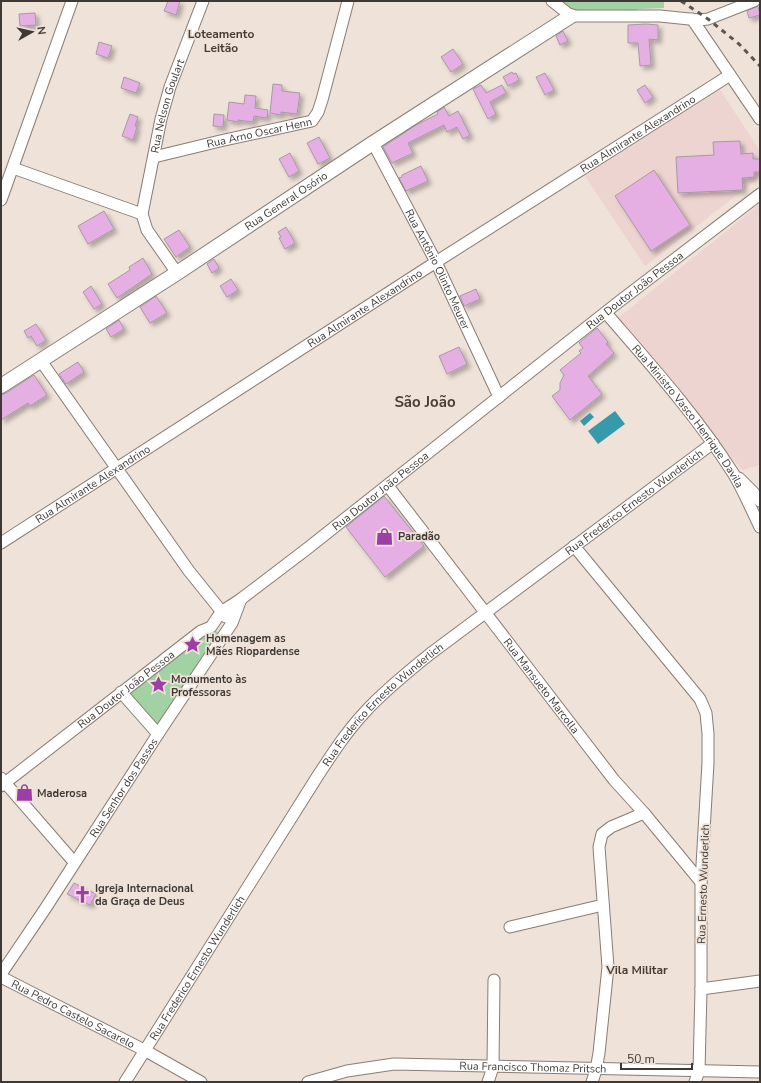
<svg xmlns="http://www.w3.org/2000/svg" width="761" height="1083" font-family="'Nunito Sans',sans-serif">
<defs>
<filter id="shadow"><feDropShadow dx="3.5" dy="3.5" stdDeviation="2" flood-color="#0004"/></filter>
</defs>
<rect width="100%" height="100%" fill="#efe2d8"/>
<!-- industrial -->
<path fill="#eed4d0" d="M719 88 760 151V177L645 266 585 176Z
M760 204V465L742 470 618 318Z"/>
<!-- green -->
<path fill="#a2d1a3" d="M559 1H664V8L639 9 632 11 572 10Z
M211 627 223 636 158 733 122 692Z"/>
<!-- water -->
<path fill="#379aac" d="M615 411 625 424 598 444 588 431Z
M590 413 594 417 584 426 580 421Z"/>
<!-- building -->
<path fill="#e6afe4" stroke="#a59aa4" filter="url(#shadow)" d="M168 1H180L176 15 164 11Z
M758 6 760 15 749 18 747 11Z
M35 13 36 25 20 26 19 14Z
M646 24 658 25V40L649 39 651 65 640 66 638 43H628V25Z
M563 31 568 41 560 45 556 36Z
M99 42 112 46 108 58 96 54Z
M453 49 463 64 451 72 441 57Z
M512 72 513 74 516 73 519 80 508 86 503 77Z
M545 73 554 90 545 95 536 77Z
M124 77 140 83 136 93 121 88Z
M273 84 282 85V91L300 93 297 114 281 112V115L270 113Z
M481 85 486 93 502 85 506 93 490 102 496 114 488 119 473 89Z
M645 85 653 97 645 103 637 90Z
M245 95 256 96 255 108 268 110 267 118 254 116 253 122 238 120V122L227 120 229 102 244 104Z
M444 107 449 116 458 111 470 135 463 139 457 127 447 132 444 125 408 143 413 153 392 163 383 147 416 125 438 114 437 112Z
M130 114 138 117 135 126 137 127 133 140 122 136Z
M214 114 224 115 223 127 213 126Z
M319 137 330 158 318 164 307 143Z
M740 141 741 154 753 153V159H760V172H754V177L742 178 743 190 678 193 676 157 714 155 713 142Z
M290 153 299 171 289 177 279 159Z
M421 166 428 181 406 191 399 178 402 177V175Z
M654 170 690 225 651 251 615 196Z
M104 211 114 229 88 244 78 226Z
M286 227 295 243 285 249 279 238 281 237 278 232Z
M179 230 190 247 176 257 164 239Z
M143 258 152 274 117 298 108 284 130 270 129 267Z
M214 259 219 268 212 273 207 264Z
M231 279 238 290 227 297 220 286Z
M91 286 102 304 94 309 83 292Z
M476 289 480 299 464 306 460 296Z
M156 296 167 313 150 323 140 307Z
M119 320 124 329 111 337 106 329Z
M36 324 46 340 37 346 31 336 28 338 24 331Z
M597 328 608 342 606 344 614 353 588 376 602 394 570 420 552 396 560 390V383L564 375 560 370 581 353 579 351 583 348 579 343Z
M459 347 467 364 447 374 439 356Z
M78 362 84 372 66 384 59 374Z
M34 375 47 395 30 406 28 403 1 420V395L6 393Z
M384 496 424 546 385 577 346 527Z
M74 883 96 894 90 905 67 894Z"/>
<g fill="none" stroke-linecap="round" stroke-linejoin="round">
<defs>
<g id="minor">
<path d="M552 1 571 16H660L699 20 708 19 754 1"/>
<path d="M692 19 760 119"/>
<path id="s1" d="M373 143 436 262 499 397"/>
<path id="s2" d="M154 157 220 141 312 121 318 112 322 100 348 1"/>
<path d="M13 168 142 214 147 230 177 273"/>
<path d="M1 200 72 1"/>
<path id="s3" d="M142 214 161 119 170 87 203 1"/>
<path id="s4" d="M606 313C650 364 696 415 733 473 743 489 751 509 760 527"/>
<path d="M41 361 189 571 226 617"/>
<path d="M739 478 753 492 760 501"/>
<path id="s5" d="M388 486 614 780 644 813 701 882"/>
<path id="s6" d="M1 543 436 262 730 75"/>
<path d="M574 546 700 699 706 713 708 734V763L701 882V989L699 1071 695 1082"/>
<path d="M121 692 158 734"/>
<path d="M1 778 74 862"/>
<path id="s7" d="M1 786 201 631 211 627 221 612 241 599 308 548 616 304 760 194"/>
<path d="M510 927 603 905"/>
<path id="s8" d="M1 974 45 909 158 734 232 623 241 599"/>
<path id="s9" d="M1 977 146 1051 201 1082"/>
<path d="M701 989 760 981"/>
<path id="s10" d="M125 1082 317 777C332 754 347 731 365 712 385 690 408 672 430 654L713 443"/>
<path id="s11" d="M308 1082 347 1071 394 1064 760 1072"/>
<path d="M488 1082 493 1067 494 980"/>
<path d="M592 1082 596 1070 599 1053 608 967 599 847 602 834 611 827 644 813"/>
</g>
<g id="tertiary">
<path id="s12" d="M1 386 177 273 373 143 571 16"/>
</g>
</defs>
<!-- minor casing -->
<use href="#minor" stroke="#887d74" stroke-width="13"/>
<!-- tertiary casing -->
<use href="#tertiary" stroke="#887d74" stroke-width="16"/>
<!-- minor -->
<use href="#minor" stroke="#fff" stroke-width="11"/>
<!-- tertiary -->
<use href="#tertiary" stroke="#fff" stroke-width="14"/>
<!-- rail -->
<path stroke="#5c5550" stroke-width="3" stroke-dasharray="5 5" stroke-linecap="butt" d="M681 1 708 19 739 44 760 66"/>
</g>
<!-- icons -->
<defs>
<symbol id="shop-bare" viewBox="-9 -9 18 18"><path d="M-5-2.5h2.3a2.7 3.5 0 0 1 5.4 0H5L5.5 6h-11ZM-1.5-2.5h3a1.5 2.3 0 0 0-3 0Z" fill="#9d3ea6" stroke="#efe2d8" stroke-width="2.5" paint-order="stroke"/></symbol>
<symbol id="sight-bare" viewBox="-9 -9 18 18"><path d="M0-6L1.8-2.2L6-1.7L2.9 1.2L3.7 5.4L0 3.3L-3.7 5.4L-2.9 1.2L-6-1.7L-1.8-2.2Z" fill="#9d3ea6" stroke="#efe2d8" stroke-width="2.5" paint-order="stroke"/></symbol>
<symbol id="church-bare" viewBox="-9 -9 18 18"><path d="M-1.2-6h2.4v3.5h3.3v2.4h-3.3V6h-2.4V-.1h-3.3v-2.4h3.3Z" fill="#9d3ea6" stroke="#efe2d8" stroke-width="2.5" paint-order="stroke"/></symbol>
</defs>
<g fill-rule="evenodd">
<use href="#shop-bare" x="372" y="524" width="25" height="25"/>
<use href="#sight-bare" x="180" y="632" width="25" height="25"/>
<use href="#sight-bare" x="146" y="672" width="25" height="25"/>
<use href="#shop-bare" x="12" y="780" width="25" height="25"/>
<use href="#church-bare" x="70" y="882" width="25" height="25"/>
</g>
<g text-anchor="middle" stroke-width="3.5" stroke-linejoin="round" paint-order="stroke">
<!-- street labels -->
<g font-size="11" fill="#3e3935" stroke="#efe2d8">
<text dy="4" stroke="none"><textPath href="#s3" startOffset="111">Rua Nelson Goulart</textPath></text>
<text dy="4" stroke="none"><textPath href="#s2" startOffset="108">Rua Arno Oscar Henn</textPath></text>
<text dy="4" stroke="none"><textPath href="#s6" startOffset="757">Rua Almirante Alexandrino</textPath></text>
<text dy="4" stroke="none"><textPath href="#s12" startOffset="340">Rua General Osório</textPath></text>
<text dy="4" stroke="none"><textPath href="#s1" startOffset="142">Rua Antônio Olinto Meurer</textPath></text>
<text dy="4" stroke="none"><textPath href="#s7" startOffset="806">Rua Doutor João Pessoa</textPath></text>
<text dy="4" stroke="none"><textPath href="#s6" startOffset="433">Rua Almirante Alexandrino</textPath></text>
<text dy="4" stroke="none"><textPath href="#s4" startOffset="132">Rua Ministro Vasco Henrique Davila</textPath></text>
<text dy="4" stroke="none"><textPath href="#s6" startOffset="109">Rua Almirante Alexandrino</textPath></text>
<text dy="4" stroke="none"><textPath href="#s7" startOffset="482">Rua Doutor João Pessoa</textPath></text>
<text dy="4" stroke="none"><textPath href="#s10" startOffset="783">Rua Frederico Ernesto Wunderlich</textPath></text>
<text dy="4" stroke="none"><textPath href="#s5" startOffset="252">Rua Mansueto Marcolla</textPath></text>
<text dy="4" stroke="none"><textPath href="#s7" startOffset="158">Rua Doutor João Pessoa</textPath></text>
<text dy="4" stroke="none"><textPath href="#s10" startOffset="459">Rua Frederico Ernesto Wunderlich</textPath></text>
<text dy="4" stroke="none"><textPath href="#s8" startOffset="223">Rua Senhor dos Passos</textPath></text>
<text transform="translate(703 884) rotate(-88)" y="4">Rua Ernesto Wunderlich</text>
<text dy="4" stroke="none"><textPath href="#s10" startOffset="135">Rua Frederico Ernesto Wunderlich</textPath></text>
<text dy="4" stroke="none"><textPath href="#s9" startOffset="81">Rua Pedro Castelo Sacarelo</textPath></text>
<text dy="4" stroke="none"><textPath href="#s11" startOffset="227">Rua Francisco Thomaz Pritsch</textPath></text>
</g>
<!-- poi labels -->
<g font-size="11" font-weight="bold" fill="#3e3935" stroke="#efe2d8" text-anchor="start">
<text x="398" y="540">Paradão</text>
<text x="206" y="642">Homenagem as<tspan x="206" dy="13">Mães Riopardense</tspan></text>
<text x="171" y="683">Monumento às<tspan x="171" dy="13">Professoras</tspan></text>
<text x="37" y="797">Maderosa</text>
<text x="95" y="892">Igreja Internacional<tspan x="95" dy="13">da Graça de Deus</tspan></text>
</g>
<!-- neighbourhood labels -->
<g font-size="12" font-weight="bold" fill="#473d35" stroke="#efe2d8">
<text x="221" y="38">Loteamento<tspan x="221" dy="14">Leitão</tspan></text>
<text x="637" y="974">Vila Militar</text>
</g>
<!-- district labels -->
<g font-size="15" font-weight="bold" fill="#473d35" stroke="#efe2d8">
<text x="425" y="407">São João</text>
</g>
</g>
<!-- border -->
<rect width="761" height="1083" fill="none" stroke="#3e3935" stroke-width="4"/>
<!-- north arrow -->
<g transform="translate(32 32) rotate(82)" stroke="#efe2d8" stroke-width="3" paint-order="stroke">
<path d="M0-3L7 15L0 10L-7 15Z" fill="#3e3935"/>
<text y="-6" font-size="11" font-weight="bold" text-anchor="middle" fill="#3e3935">N</text>
</g>
<!-- scale -->
<path d="M621 1063v6h71v-6" fill="none" stroke="#3e3935" stroke-width="2"/>
<text x="627" y="1063" font-size="12" fill="#3e3935" stroke="#efe2d8" stroke-width="3" paint-order="stroke">50 m</text>
</svg>
